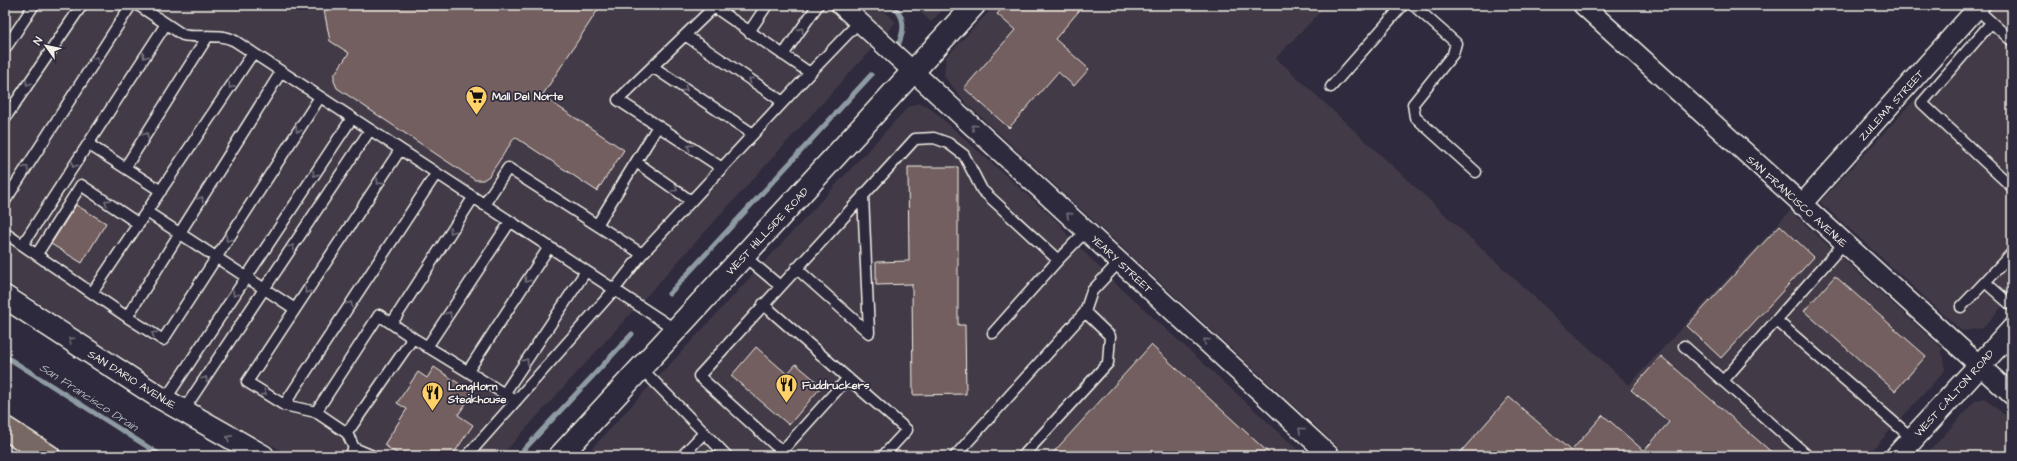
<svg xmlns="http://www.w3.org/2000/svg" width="2017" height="461" font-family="'Architects Daughter',sans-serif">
<rect width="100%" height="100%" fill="#2f2a3d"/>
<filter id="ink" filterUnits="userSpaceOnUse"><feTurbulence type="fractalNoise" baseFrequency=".025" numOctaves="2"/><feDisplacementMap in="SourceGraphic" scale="8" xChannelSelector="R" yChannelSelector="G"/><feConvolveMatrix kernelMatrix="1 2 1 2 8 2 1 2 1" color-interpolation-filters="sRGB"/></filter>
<g filter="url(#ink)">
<!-- built -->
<path fill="#433a47" d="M5 5H877L896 22 501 456H292L180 396 5 281Z
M913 5H947L931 22Z
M995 5H1327L1276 58 1629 385 1790 211 1943 349 1940 352 1944 357 1945 370 1867 456H1348L966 103 944 76 946 57Z
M1973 5H2012V295L1983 328 1962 331 1820 202 1980 29 1964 14Z
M918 103 928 106 1060 224 1067 235 1112 280 1305 456H585L908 107Z
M1984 398 2012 421V456H1925L1975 401Z"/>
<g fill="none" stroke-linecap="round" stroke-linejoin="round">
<!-- stream -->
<path stroke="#8e9ba3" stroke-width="5" d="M892 5C905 16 905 28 899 43
M669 294 871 75
M5 356 162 456
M518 456 632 334"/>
</g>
<!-- building -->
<path fill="#735f5f" stroke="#f4f1e8" d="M323 5H601L542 96 624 150 597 191 515 137 489 176 483 180H475L337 88 334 81V75L349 53 330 41Z
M1005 5H1084L1055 39 1089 69 1074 86 1058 72 1009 128 964 88 1015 30 997 14Z
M908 167H958V325H965L966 394 913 395 912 284 876 285V262L909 261Z
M76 205 106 223 82 263 51 244Z
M1780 225 1814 257 1721 358 1687 326Z
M1835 276 1926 356 1895 391 1804 311Z
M1151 345 1272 456H1050Z
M756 347 787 374 796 364 822 386 789 425 731 376Z
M1661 356 1776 456H1457L1509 397 1571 451 1603 415 1644 451 1669 422 1631 390Z
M434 367 473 393 458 415 473 425 452 456H401L384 445 407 409 397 403 418 372 427 378Z"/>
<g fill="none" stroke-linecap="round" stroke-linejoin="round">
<defs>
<path id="lane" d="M138 5 183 35C200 39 219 32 235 41L676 330
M1413 5 1456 43 1453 54 1413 104 1415 117 1476 172
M1977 9 2012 41
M1991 23 1922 103 2012 187
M749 32 767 5
M685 35 783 102
M5 49 34 5
M783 55 818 5
M653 67 753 134
M281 72 127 317 163 340 320 97
M1331 87 1403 5
M5 118 82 5
M658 126 722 168
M88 144 161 191
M400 150 247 382 284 405 436 174
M636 162 691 201
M125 168 208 36
M5 201 131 5
M147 212 295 309
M597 225 658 126 618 100 714 7 810 73 859 22
M5 233 92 293 253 53
M23 244 166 24
M2012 253 1985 282 2012 306
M37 254 81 185 139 224
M642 254 810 73
M744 256 780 286
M796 268 869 333 863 195
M92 293 127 317
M763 304 907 430 883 456
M1961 307 1985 282
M1776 320 1913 439
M392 323 473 198
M993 333 1058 260
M1684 346 1723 381 1844 243
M427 347 510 222
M641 368 727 456
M468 371 549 247
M1723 381 1808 456
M504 394 586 271
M165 400 352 118
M284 405 316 412
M183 411 370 130
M347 433 316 412 379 315 413 338
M354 448 347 433 413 338 516 401
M782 451 848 378
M350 456 354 448 373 456
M467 456 614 290 642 254 508 168 484 205
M682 456 704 433
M787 456 699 376 915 139 934 138 948 143 964 155 982 190 1058 260 1086 231
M955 456 1085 312 1092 291 1119 262
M1023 456 1108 363 1110 336 1085 312"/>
<path id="street" d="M841 5 1330 456
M1583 5 2012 395
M1801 205 1980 5"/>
<path id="secondary" d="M5 297 159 397 263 456
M560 456 974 5
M1897 456 2012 330"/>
<path id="highway" d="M5 428 49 456"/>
</defs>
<!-- lane casing -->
<use href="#lane" stroke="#f4f1e8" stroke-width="13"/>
<!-- street casing -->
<use href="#street" stroke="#f4f1e8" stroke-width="22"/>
<!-- secondary casing -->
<use href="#secondary" stroke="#f4f1e8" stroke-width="25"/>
<!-- highway casing -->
<use href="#highway" stroke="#f4f1e8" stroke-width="25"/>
<!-- lane -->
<use href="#lane" stroke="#2f2a3d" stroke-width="10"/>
<!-- street -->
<use href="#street" stroke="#2f2a3d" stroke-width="19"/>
<!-- secondary -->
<use href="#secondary" stroke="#2f2a3d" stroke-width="22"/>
<!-- highway -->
<use href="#highway" stroke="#776864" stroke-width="22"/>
</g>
<!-- one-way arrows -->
<defs><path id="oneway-chevron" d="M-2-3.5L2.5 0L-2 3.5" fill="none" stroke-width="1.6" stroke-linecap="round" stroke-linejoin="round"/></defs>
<g stroke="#747079">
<use href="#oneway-chevron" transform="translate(801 30) rotate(-55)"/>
<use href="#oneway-chevron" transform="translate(145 56) rotate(123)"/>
<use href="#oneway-chevron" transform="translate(96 59) rotate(-57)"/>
<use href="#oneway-chevron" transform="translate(751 80) rotate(-146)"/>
<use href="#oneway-chevron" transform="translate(28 83) rotate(124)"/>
<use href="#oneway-chevron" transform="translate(231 86) rotate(124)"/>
<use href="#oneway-chevron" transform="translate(685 89) rotate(34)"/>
<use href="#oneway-chevron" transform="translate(974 127) rotate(-137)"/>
<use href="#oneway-chevron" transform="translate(298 130) rotate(123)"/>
<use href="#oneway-chevron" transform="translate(146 135) rotate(-58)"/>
<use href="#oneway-chevron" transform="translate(690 147) rotate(-147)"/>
<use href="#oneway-chevron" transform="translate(74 165) rotate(123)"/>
<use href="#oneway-chevron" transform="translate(26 168) rotate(-57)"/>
<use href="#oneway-chevron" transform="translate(315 174) rotate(123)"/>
<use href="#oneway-chevron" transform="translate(379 182) rotate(123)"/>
<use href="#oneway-chevron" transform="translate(675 189) rotate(35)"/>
<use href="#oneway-chevron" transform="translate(201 199) rotate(-58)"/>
<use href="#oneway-chevron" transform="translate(107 202) rotate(-146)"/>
<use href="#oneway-chevron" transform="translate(1069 215) rotate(-137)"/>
<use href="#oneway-chevron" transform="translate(452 231) rotate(123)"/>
<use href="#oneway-chevron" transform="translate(228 239) rotate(123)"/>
<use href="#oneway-chevron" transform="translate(292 247) rotate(-56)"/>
<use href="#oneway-chevron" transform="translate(527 280) rotate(123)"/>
<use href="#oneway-chevron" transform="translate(307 291) rotate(123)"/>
<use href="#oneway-chevron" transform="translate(235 294) rotate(123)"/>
<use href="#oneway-chevron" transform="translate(350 304) rotate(-57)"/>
<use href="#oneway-chevron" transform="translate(449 314) rotate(-56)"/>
<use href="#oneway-chevron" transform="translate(154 334) rotate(-148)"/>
<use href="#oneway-chevron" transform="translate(71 340) rotate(-146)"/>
<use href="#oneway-chevron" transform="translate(1206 341) rotate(-137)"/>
<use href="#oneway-chevron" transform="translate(526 361) rotate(-56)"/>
<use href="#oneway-chevron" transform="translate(205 379) rotate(-57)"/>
<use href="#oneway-chevron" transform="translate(264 393) rotate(32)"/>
<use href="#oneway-chevron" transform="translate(1301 430) rotate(-137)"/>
<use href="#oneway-chevron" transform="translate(229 438) rotate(-152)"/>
</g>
</g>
<!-- icons -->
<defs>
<symbol id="supermarket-pin" viewBox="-11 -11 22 30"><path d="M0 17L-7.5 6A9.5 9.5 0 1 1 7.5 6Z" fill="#ffd166" stroke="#2f2a3d"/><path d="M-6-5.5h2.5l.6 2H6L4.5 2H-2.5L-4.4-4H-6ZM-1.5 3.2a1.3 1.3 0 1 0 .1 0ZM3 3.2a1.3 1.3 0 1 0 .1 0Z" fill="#111"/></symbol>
<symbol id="restaurant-pin" viewBox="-11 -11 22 30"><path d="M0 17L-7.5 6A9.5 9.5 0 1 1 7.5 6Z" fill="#ffd166" stroke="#2f2a3d"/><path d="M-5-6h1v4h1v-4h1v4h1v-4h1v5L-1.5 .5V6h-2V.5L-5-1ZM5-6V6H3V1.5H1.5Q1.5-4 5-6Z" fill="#111"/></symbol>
</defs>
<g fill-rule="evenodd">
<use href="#supermarket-pin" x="464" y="84" width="25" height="34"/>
<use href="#restaurant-pin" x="774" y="372" width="25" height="34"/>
<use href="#restaurant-pin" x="420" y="380" width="25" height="34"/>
</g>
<g text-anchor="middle" stroke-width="3.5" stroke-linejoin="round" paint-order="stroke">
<!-- poi labels -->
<g font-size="11" font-weight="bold" fill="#f4f1e8" stroke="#2f2a3d" text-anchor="start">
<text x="492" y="100">Mall Del Norte</text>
<text x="802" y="389">Fuddruckers</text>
<text x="448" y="390">LongHorn<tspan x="448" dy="13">Steakhouse</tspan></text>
</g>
<!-- street labels -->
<g font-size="11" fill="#f4f1e8" stroke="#2f2a3d">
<text transform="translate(1891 105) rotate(-48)" y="4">ZULEMA STREET</text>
<text transform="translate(1797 201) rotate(42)" y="4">SAN FRANCISCO AVENUE</text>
<text transform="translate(767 231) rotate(-47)" y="4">WEST HILLSIDE ROAD</text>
<text transform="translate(1122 264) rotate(43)" y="4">YEARY STREET</text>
<text transform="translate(132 379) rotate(32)" y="4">SAN DARIO AVENUE</text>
<text transform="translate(1954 393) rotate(-48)" y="4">WEST CALTON ROAD</text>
</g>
<!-- water labels -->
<g font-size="12" font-style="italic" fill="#b0b7ba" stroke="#2f2a3d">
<text transform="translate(89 397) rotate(33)" y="4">San Francisco Drain</text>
</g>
</g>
<!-- margin -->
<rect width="2017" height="461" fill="none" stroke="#2f2a3d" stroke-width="20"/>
<rect x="10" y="10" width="1997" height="441" fill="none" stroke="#f4f1e8" stroke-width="1.5" filter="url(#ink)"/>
<!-- north arrow -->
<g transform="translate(46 46) rotate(303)" stroke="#2f2a3d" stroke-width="3" paint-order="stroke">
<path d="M0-3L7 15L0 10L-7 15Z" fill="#f4f1e8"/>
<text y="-6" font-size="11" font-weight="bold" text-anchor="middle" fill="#f4f1e8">N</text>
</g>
</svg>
